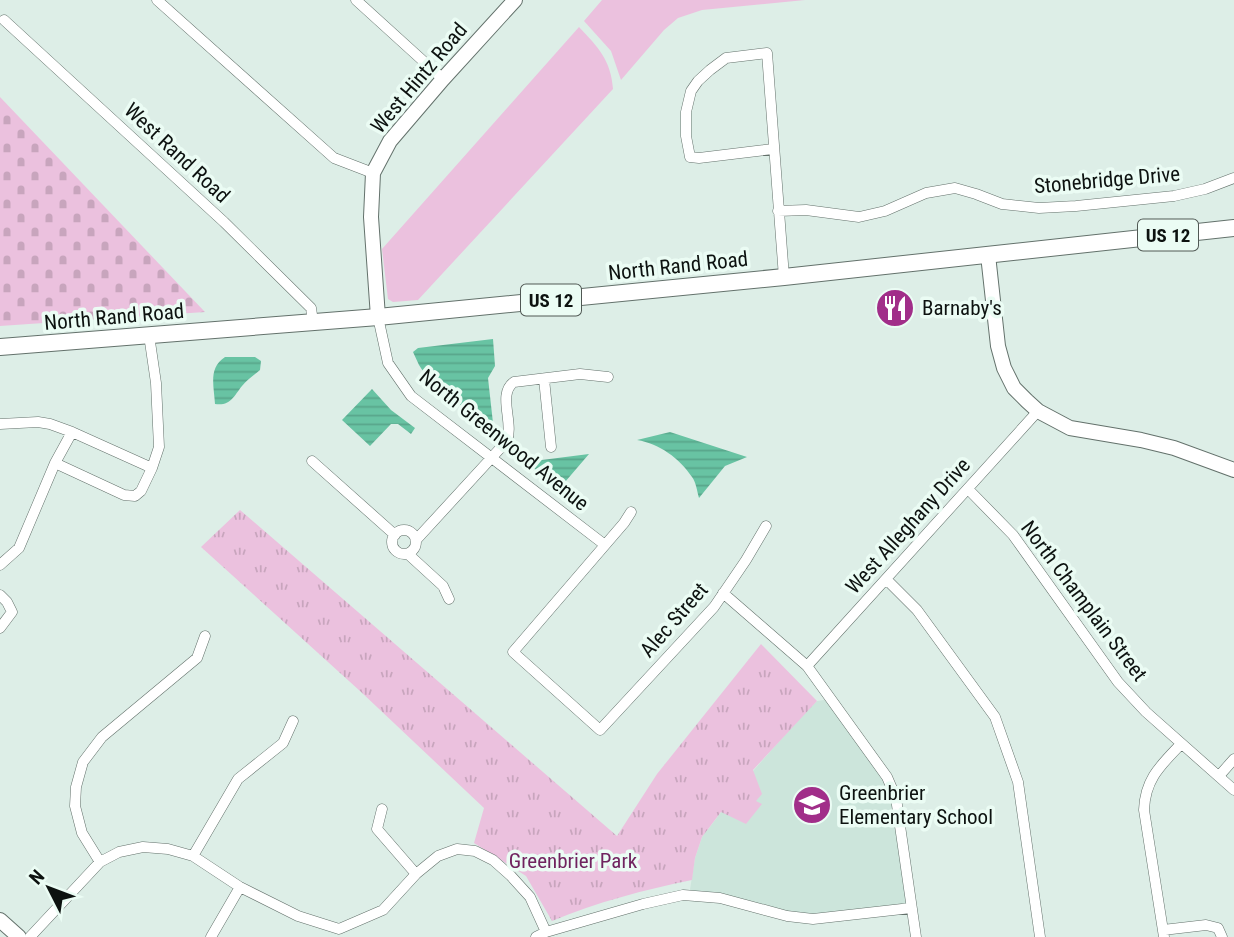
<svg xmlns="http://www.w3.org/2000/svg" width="1234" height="937" font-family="'Roboto Condensed',sans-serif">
<defs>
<pattern id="cemetery-stones" width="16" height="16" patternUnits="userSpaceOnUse" patternTransform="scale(1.75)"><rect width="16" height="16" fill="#ebc1de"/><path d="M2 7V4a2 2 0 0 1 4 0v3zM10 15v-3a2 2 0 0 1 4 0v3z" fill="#c8a5bd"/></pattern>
<pattern id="park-tufts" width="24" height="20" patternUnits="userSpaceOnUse" patternTransform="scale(1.75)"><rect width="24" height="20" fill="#ebc1de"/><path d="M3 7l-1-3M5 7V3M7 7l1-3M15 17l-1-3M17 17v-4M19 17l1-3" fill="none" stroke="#c8a5bd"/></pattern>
<pattern id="water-rules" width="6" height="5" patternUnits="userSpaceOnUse" patternTransform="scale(1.75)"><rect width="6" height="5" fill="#68c3a3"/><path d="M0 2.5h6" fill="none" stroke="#59a68b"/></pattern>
</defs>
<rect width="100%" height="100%" fill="#ddeee7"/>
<!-- built -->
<path fill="#cce5db" d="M831 699 896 798 911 908 813 919 689 896 695 858 702 837 753 771 799 719 817 701Z"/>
<!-- grass -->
<path fill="#ebc1de" d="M602 0H805L702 10 678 18 664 30 621 80 611 51 584 21Z
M579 27C598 47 611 60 613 89L418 300 393 302 388 299 382 249Z"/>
<!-- cemetery -->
<path fill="url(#cemetery-stones)" d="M0 97 205 312 0 326Z"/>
<!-- park -->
<path fill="url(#park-tufts)" d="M240 510 617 836 657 774 761 644 817 701 753 770 762 794 756 801 762 804 746 824 721 812 702 837 695 858 692 880C644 890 597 902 552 921L526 876 474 843 484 808 360 691 201 547Z"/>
<!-- water -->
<path fill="url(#water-rules)" d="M493 339 495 366 488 378 494 432 428 379 419 365 413 352 418 348Z
M225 357H255L261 361 260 370C254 375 247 380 242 386 233 397 231 406 215 404 214 386 208 368 225 357Z
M372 389 391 410 415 428 411 434 398 424H391L370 446 342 420Z
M670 432 747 457 725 466 699 498C697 491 696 482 692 477 679 458 660 444 637 440Z
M589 454 559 489 526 462Z"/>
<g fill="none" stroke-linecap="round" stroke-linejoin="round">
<defs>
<path id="street" d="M157 0 334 158 373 173
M356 0 443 79
M4 20 224 222 311 308 313 322
M773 149 699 158 690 157 686 136V112L691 91 698 81 710 70 726 58 767 53 784 277
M778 211 806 210 859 217 885 211 926 193 955 188 976 194 1002 204 1039 208 1076 206 1174 196 1205 189 1234 178
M378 317 388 363 411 396 605 545
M544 379 551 447
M0 424 38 422 50 424 72 432 152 468
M312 461 395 535
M55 463 124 495 135 496 141 491 152 468 159 447 156 383 149 335
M968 489 1013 535 1118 682 1146 712 1234 790
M631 512 624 523 513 652 600 730 714 607 746 560 766 526
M392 542a12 12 0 1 1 24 0a12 12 0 1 1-24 0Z
M416 540 507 441C514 422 497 394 514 382L580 374 608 377
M408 554 443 586 449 599
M0 565 19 548 55 463 72 432
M886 579 917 610 995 717 1018 782 1040 937
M723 593 807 666 887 777 896 798 916 937
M0 595 7 602 12 612 0 628
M807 666 1038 411
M1219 776 1234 759
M382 809 377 829 416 874
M193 856 238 779 283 743 293 721
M100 862 82 833 75 806 76 787 83 762 102 737 197 658 205 636
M1163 930 1206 925 1218 928 1222 937
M30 937 100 862 119 852 143 847 168 849 193 856 240 887 298 916 339 929 383 910 416 874 438 856 457 849 475 851 493 860 511 876 530 897 546 932
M211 937 240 887
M536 937 546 932 643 904 683 895 720 898 787 916 813 919 911 908
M1164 937 1144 810C1145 779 1161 765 1181 744"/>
<path id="secondary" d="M988 255 998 346 1004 368 1014 388 1027 401 1038 411 1070 428 1141 440 1174 448 1234 470
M378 317 371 217 373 173 390 141 443 79 515 0
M0 920 19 937"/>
<path id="primary" d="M0 347 378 317 784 277 1234 228"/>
</defs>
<!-- street casing -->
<use href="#street" stroke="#63716b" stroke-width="11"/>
<!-- secondary casing -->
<use href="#secondary" stroke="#63716b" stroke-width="16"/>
<!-- primary casing -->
<use href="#primary" stroke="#63716b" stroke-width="18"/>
<!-- street -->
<use href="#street" stroke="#fff" stroke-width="10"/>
<!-- secondary -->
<use href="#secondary" stroke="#fff" stroke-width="14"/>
<!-- primary -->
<use href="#primary" stroke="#fff" stroke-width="16"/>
</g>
<!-- icons -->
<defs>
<symbol id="restaurant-disc" viewBox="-11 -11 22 22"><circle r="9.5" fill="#a12e89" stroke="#ebfcf4"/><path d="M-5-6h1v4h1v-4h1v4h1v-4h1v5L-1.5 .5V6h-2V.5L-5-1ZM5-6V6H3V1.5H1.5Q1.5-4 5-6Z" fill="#fff"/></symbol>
<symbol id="school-disc" viewBox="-11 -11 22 22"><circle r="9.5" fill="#a12e89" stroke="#ebfcf4"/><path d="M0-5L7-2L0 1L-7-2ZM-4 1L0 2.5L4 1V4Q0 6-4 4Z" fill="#fff"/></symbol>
</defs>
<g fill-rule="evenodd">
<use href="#restaurant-disc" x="873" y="286" width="44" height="44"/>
<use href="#school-disc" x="790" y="783" width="44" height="44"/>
</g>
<g text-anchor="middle" stroke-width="7" stroke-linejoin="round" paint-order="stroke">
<!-- shield labels -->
<g fill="#ebfcf4" stroke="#505854" stroke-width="2">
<rect x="1138" y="219.5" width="60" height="31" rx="5"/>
<rect x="521" y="284.5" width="60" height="31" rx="5"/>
</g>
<g font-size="19" font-weight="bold" fill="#0d1210">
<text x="1168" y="242">US 12</text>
<text x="551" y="307">US 12</text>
</g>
<!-- street labels -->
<g font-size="21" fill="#0d1210" stroke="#ebfcf4">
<text transform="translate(419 78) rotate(-50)" y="7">West Hintz Road</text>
<text transform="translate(177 153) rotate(43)" y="7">West Rand Road</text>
<text transform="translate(1107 180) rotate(-5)" y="7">Stonebridge Drive</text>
<text transform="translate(678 266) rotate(-6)" y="7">North Rand Road</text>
<text transform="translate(114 317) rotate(-5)" y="7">North Rand Road</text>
<text transform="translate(504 440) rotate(39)" y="7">North Greenwood Avenue</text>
<text transform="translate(908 526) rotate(-48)" y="7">West Alleghany Drive</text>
<text transform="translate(1084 601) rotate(53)" y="7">North Champlain Street</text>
<text transform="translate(674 620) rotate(-49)" y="7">Alec Street</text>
</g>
<!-- poi labels -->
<g font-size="21" fill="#0d1210" stroke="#ebfcf4" text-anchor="start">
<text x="922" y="315">Barnaby's</text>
<text x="839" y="800">Greenbrier<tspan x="839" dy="24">Elementary School</tspan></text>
</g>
<!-- park labels -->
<g font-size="21" fill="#70235f" stroke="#ebfcf4">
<text x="573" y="868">Greenbrier Park</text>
</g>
</g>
<!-- north arrow -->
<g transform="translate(49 888) rotate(312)" stroke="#ebfcf4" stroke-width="5" paint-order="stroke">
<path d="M0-5L12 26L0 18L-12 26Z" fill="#0d1210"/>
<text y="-10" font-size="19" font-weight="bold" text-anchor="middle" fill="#0d1210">N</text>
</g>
</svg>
